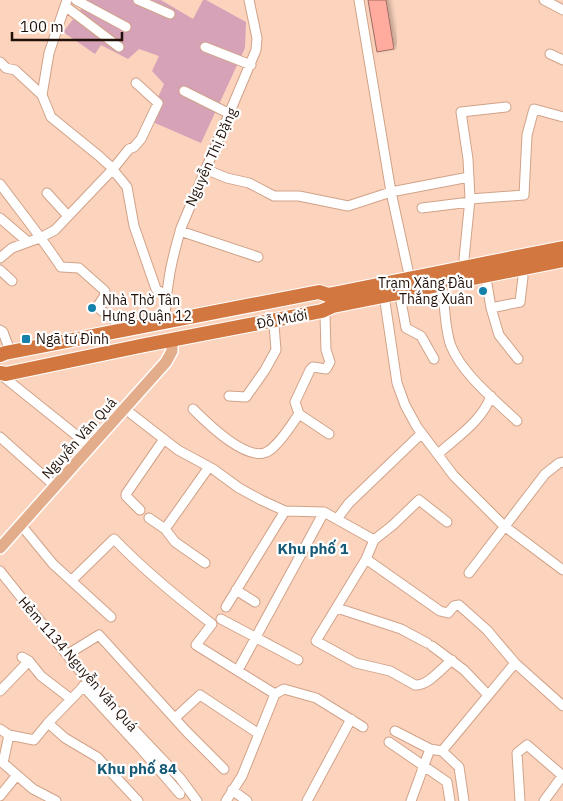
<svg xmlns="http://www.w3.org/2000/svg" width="563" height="801" font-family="'IBM Plex Sans',sans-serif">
<defs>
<filter id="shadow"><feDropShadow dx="2.5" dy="-2.5" stdDeviation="2.5" flood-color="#0004"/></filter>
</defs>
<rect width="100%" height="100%" fill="#fcd4be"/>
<!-- green -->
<path fill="#d5a2b8" d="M82 0H161L193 19 203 0H206L246 22 245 48 201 143 148 120 164 84 152 71 159 56 139 49 128 59 101 45 95 54 63 32 86 3Z"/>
<!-- building -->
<path fill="#ffab9d" stroke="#9f6c63" filter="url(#shadow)" d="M368 0H386L394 49 377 52Z"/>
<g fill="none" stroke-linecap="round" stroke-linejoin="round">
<defs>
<path id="minor" d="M67 0 49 53 42 95 51 117 99 156 110 166 127 187 134 226 156 289 166 296
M76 0 126 27
M138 0 170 14
M359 0 391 192 408 270
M544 0 563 10
M65 6 119 47
M205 47 251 65
M550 54 563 60
M0 62 6 68 15 70 42 95
M184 91 230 114
M205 169 227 178 249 183 274 196H299L348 206 391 192 469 177
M0 184C21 212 42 238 61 267L79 268 105 291 104 297 97 307 120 325 123 330
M47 193 68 216
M470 199 524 195 527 135 534 109 563 117
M422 208 470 202
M0 218 28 242
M180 231 258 257
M0 258 12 248 42 237 55 230 113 169 129 149 134 147 141 139 158 103 136 83
M464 259 470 199 468 159 461 112 506 107
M0 270 12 281
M487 284 491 308 520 302 523 277
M443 292C445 309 445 330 451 346 463 375 495 400 517 421
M384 295 397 383 405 405 417 427 454 476 504 526 563 570
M401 301 406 328 421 336 434 359
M491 308 499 335 518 359
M165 317C166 285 172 259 181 228L256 50 257 38 249 0
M0 330 3 332 9 348
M5 378 91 447
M229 396 246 397 265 370 276 350 274 325
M125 409 178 450 213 469 239 488 261 500 285 511 324 512
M193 409C206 422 250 466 270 450 282 441 291 425 299 414L295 402 310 370 313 367 326 369 330 362 326 350 325 315
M299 414 329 434
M0 437 56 487
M438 454C457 437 482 421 491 396
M140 510 126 496V494L164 439
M149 518 165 529 175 542 205 563
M337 519 349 503 422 433
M21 525 53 564 111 617
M165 529 209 467
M374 540 393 525 419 500 447 522
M366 559 440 611 448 613 454 606 459 605 487 630 515 663
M0 571 88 681 180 778 197 801
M469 573 545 474 559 463 563 462
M72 580 114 539C144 570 178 598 212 624L196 645 275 694 242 776 226 801
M236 590 255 602
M226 607 285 511
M337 608 401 629 427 643
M221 619 298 660
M432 646 464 670 488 695
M68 654 99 635 187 732 224 769
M22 657 29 661 41 676 71 699
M238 670 324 512 374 540 366 559 316 641 356 663 390 671 415 685C428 686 442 668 452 660
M83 686 142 750 180 794
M0 691 29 661
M275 694 284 689 316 698 363 727
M175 718 200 695 259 734
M48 723 86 684
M0 729 9 735 34 740 48 723 65 738 97 757 138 801
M395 731 430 749 442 751 459 767 464 801
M9 735 3 763 33 789 56 801
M389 742 447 782 450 801
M442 751 515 663 563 706
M232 790 247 801
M0 796 17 775
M307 801 351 719
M411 801 430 749
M520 801 517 753 527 745 563 776
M544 801 563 775"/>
<path id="major" d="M0 548 166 362 172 351V344"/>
<path id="highway" d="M0 355 5 353 319 292 328 295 563 248
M0 373 6 374 145 345 322 311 333 306 563 260"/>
</defs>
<!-- minor casing -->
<use href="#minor" stroke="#d1a288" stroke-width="11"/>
<!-- major casing -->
<use href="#major" stroke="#fff" stroke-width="14"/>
<!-- highway casing -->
<use href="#highway" stroke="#fff" stroke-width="16"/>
<!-- minor -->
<use href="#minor" stroke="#fff" stroke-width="9"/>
<!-- major -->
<use href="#major" stroke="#e3ad8c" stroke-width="11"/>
<!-- highway -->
<use href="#highway" stroke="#d1773f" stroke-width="14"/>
</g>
<!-- markers -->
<g fill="#1681aa" stroke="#fefefe" stroke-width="2">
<circle cx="483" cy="291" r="5"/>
<circle cx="92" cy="308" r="5"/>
<rect x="21" y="334" width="10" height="10" rx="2.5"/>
</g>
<g text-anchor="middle" stroke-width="4.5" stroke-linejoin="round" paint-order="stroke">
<!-- street labels -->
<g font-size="14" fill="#211007" stroke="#fefefe">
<text transform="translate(211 157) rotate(-66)" y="5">Nguyễn Thị Đặng</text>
<text transform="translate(282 319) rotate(-11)" y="5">Đỗ Mười</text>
<text transform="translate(79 438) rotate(-48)" y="5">Nguyễn Văn Quá</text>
<text transform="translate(78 664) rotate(49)" y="5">Hẻm 1134 Nguyễn Văn Quá</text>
</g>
<!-- poi labels -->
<g font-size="14" fill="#211007" stroke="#fefefe" text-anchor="start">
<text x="473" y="288" text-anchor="end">Trạm Xăng Đầu<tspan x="473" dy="16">Thắng Xuân</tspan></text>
<text x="102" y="305">Nhà Thờ Tân<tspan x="102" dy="16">Hưng Quận 12</tspan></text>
<text x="36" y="344">Ngã tư Đình</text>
</g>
<!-- neighbourhood labels -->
<g font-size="15" font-weight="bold" fill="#145a76" stroke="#fefefe">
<text x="313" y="554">Khu phố 1</text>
<text x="137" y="774">Khu phố 84</text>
</g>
</g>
<!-- scale -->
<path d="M12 32v8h110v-8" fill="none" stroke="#211007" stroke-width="2.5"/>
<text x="20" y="32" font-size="15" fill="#211007" stroke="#fefefe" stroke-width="4" paint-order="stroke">100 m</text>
</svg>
